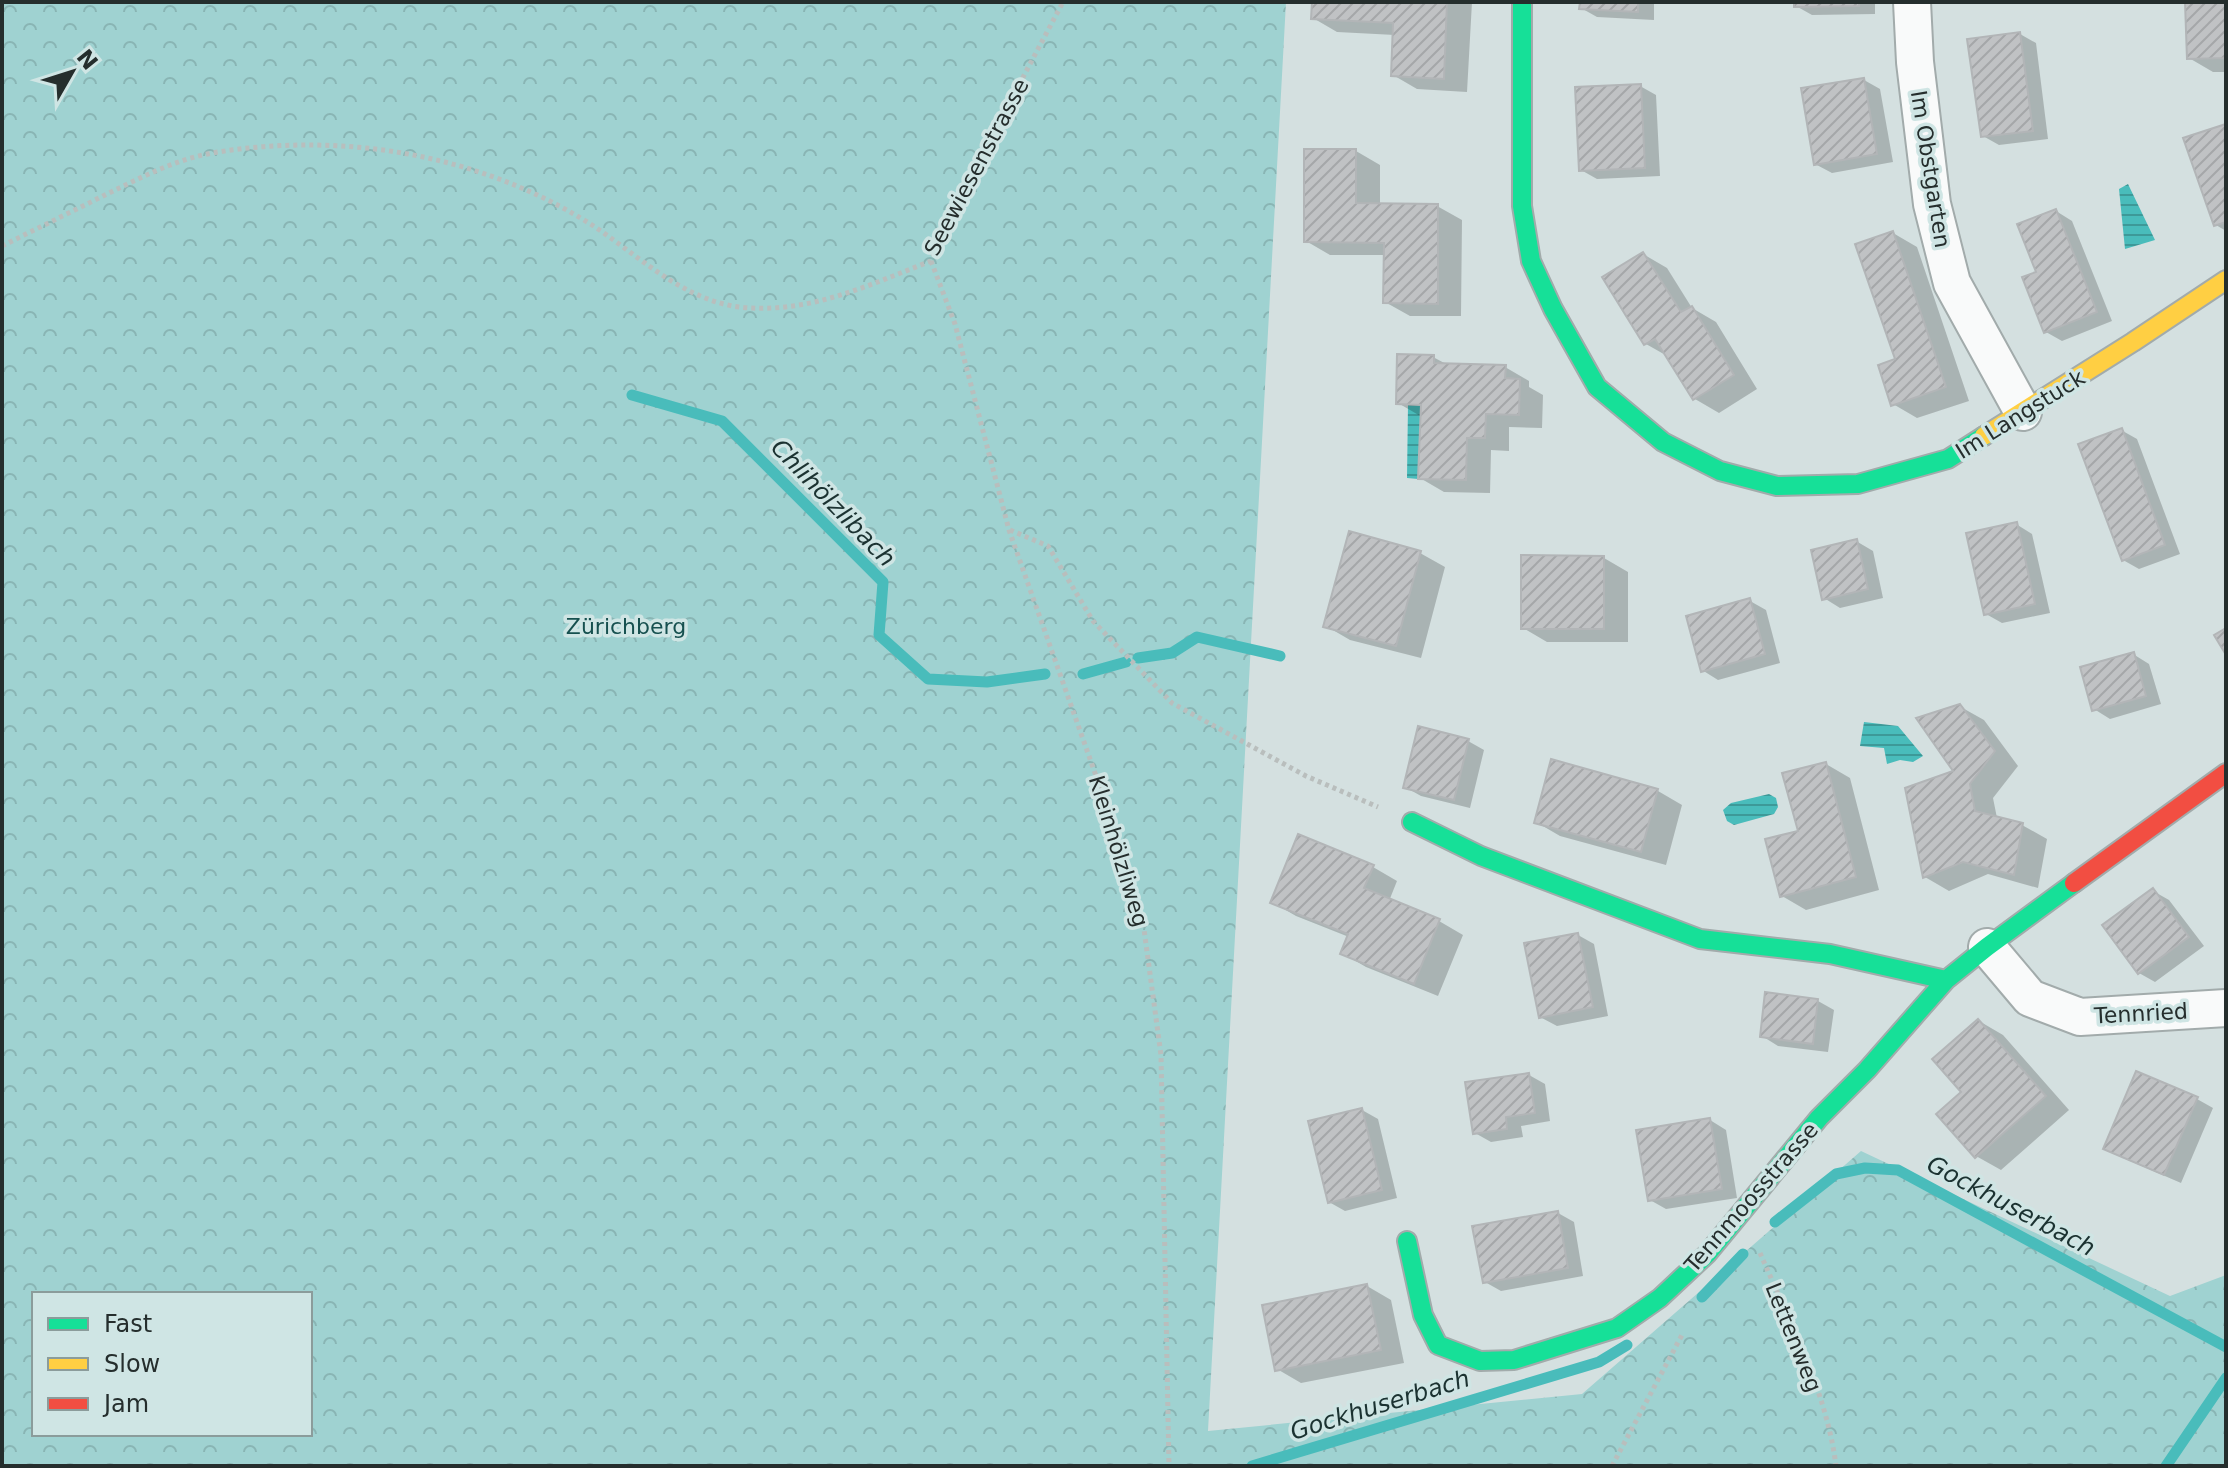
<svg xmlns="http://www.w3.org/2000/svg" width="2228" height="1468" font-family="'DejaVu Sans',sans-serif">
<defs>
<pattern id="forest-crowns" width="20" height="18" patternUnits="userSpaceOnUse" patternTransform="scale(2)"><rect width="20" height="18" fill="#9fd2d1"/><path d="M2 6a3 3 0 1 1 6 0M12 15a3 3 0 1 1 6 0" fill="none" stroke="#89b5b4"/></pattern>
<pattern id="water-rules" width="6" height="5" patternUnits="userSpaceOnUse" patternTransform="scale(2)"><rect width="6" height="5" fill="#49bcbb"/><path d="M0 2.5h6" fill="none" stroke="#3d9998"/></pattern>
<pattern id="building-hatch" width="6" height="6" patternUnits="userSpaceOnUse" patternTransform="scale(2)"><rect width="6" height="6" fill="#c0c2c4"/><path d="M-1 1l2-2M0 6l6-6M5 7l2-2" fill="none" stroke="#a5a7a9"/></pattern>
</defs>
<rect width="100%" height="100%" fill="#d4e0e0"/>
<!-- forest -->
<path fill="url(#forest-crowns)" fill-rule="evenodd" d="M2 2H1286L1208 1431 1582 1394 1861 1151 2170 1296 2226 1275V1466H2ZM34 1294H310V1434H34Z"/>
<!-- water -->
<path fill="url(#water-rules)" d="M2128 184 2155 240 2125 249 2119 189Z
M1408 404 1421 405 1418 479 1407 478Z
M1864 722 1898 726 1923 756 1913 762 1900 760 1887 764 1884 748 1860 746Z
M1769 794 1776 798 1778 807 1774 814 1734 825 1727 821 1723 810 1731 803Z"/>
<!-- shadow -->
<path fill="#0003" d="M1314 2H1472L1467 92 1417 89 1393 75 1395 35 1337 32 1313 18Z
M1582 2H1654V20L1597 17 1581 8Z
M1796 2H1875V14L1812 15 1796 6Z
M2187 2H2226V72H2213L2189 58Z
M2020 34 2036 43 2048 139 1999 145 1983 136Z
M1864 80 1880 89 1893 162 1832 173 1815 164Z
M1640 86 1656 95 1660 176 1597 179 1581 170Z
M2226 126V231L2216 225Z
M1356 151 1380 165V205L1437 206 1462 220 1461 316H1410L1385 302 1386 255H1330L1306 241Z
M2056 211 2072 221 2112 321 2062 341 2046 332 2038 274Z
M1893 233 1917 247 1969 401 1917 418 1893 404 1897 360Z
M1643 254 1667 268 1692 308 1716 322 1757 389 1719 413 1695 399 1669 357 1646 344Z
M1433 357 1448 365 1505 367 1529 381V387L1543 395 1542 428 1509 427V451L1491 450 1490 493 1444 492 1420 478 1422 417 1398 403Z
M2121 430 2137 439 2180 554 2139 569 2123 560Z
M2016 524 2032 534 2050 613 2002 623 1986 614Z
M1856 541 1873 551 1883 598 1840 608 1824 598Z
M1420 553 1445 567 1421 658 1350 640 1326 626Z
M1604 558 1628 572V642H1547L1523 628Z
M1750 601 1766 610 1780 663 1718 680 1702 670Z
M2133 654 2149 664 2161 704 2110 719 2094 709Z
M1959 706 1984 720 2018 766 1993 798 1997 818 2022 825 2047 839 2038 888 1988 874 1949 891 1925 877 1956 772Z
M1468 741 1484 750 1470 808 1421 796 1405 787Z
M1553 762 1658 791 1682 805 1666 865 1560 836 1536 822Z
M1826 764 1850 778 1879 890 1806 910 1782 896 1800 832Z
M1373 867 1397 881 1389 901 1439 921 1463 935 1438 996 1366 967 1342 953 1349 937 1296 916 1272 902Z
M2153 891 2169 900 2204 946 2155 982 2139 973Z
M1578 935 1594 944 1608 1016 1557 1026 1540 1017Z
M1818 1001 1834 1010 1828 1052 1778 1046 1762 1036Z
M1979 1021 2003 1035 2069 1110 2001 1170 1976 1156 1964 1092Z
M1529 1075 1545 1084 1550 1121 1521 1126 1523 1137 1491 1142 1475 1133Z
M2197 1099 2213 1108 2181 1183 2121 1157 2105 1148Z
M1362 1110 1378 1119 1397 1198 1345 1211 1329 1202Z
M1710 1120 1726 1130 1737 1198 1666 1209 1650 1200Z
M1558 1213 1574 1222 1583 1276 1501 1291 1485 1282Z
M1367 1286 1391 1300 1404 1363 1301 1383 1277 1369Z"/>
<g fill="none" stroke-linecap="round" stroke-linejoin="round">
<!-- stream -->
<path stroke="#49bcbb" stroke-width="11" d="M632 395 722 421 883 582 879 635 928 679 987 682 1045 674
M1138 658 1172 653 1197 637 1280 656
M1083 674 1126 662
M1775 1222 1836 1174 1865 1168 1898 1170 2226 1347
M1702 1297 1743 1254
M1252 1466 1599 1362 1627 1345
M2166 1466 2226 1378"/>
</g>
<!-- building -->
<path fill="url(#building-hatch)" stroke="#b2b5b7" stroke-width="2" d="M1312 2H1447L1444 79 1391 76 1393 23 1311 19Z
M1580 2H1638V12L1579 9Z
M1794 2H1859V6L1794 7Z
M2185 2H2226V58L2187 59Z
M2020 32 2033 131 1981 137 1967 39Z
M1864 78 1877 154 1814 165 1801 88Z
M1641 84 1645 168 1579 171 1575 87Z
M2226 124V222L2214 226 2183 138Z
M1304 149H1356V203L1438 204V304L1383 303 1384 243 1304 242Z
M2056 209 2097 312 2044 333 2022 277 2036 272 2017 224Z
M1893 231 1946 387 1891 406 1878 365 1895 359 1855 244Z
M1643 252 1681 312 1692 306 1734 375 1693 400 1655 339 1644 345 1602 277Z
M1397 354 1434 355V363L1506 365 1505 378 1520 379 1519 415 1486 414 1485 438H1467L1466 480 1418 479 1421 405 1396 404Z
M2122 428 2165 545 2122 561 2078 444Z
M2017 522 2035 604 1984 615 1966 533Z
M1349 531 1421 551 1396 646 1323 627Z
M1857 539 1868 589 1822 600 1811 550Z
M1521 555 1604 556V629H1521Z
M1750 598 1765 654 1701 672 1686 616Z
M2226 628V655L2214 635Z
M2134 652 2146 696 2092 711 2080 667Z
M1960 704 1995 751 1970 784 1975 811 2023 823 2014 875 1963 862 1923 878 1905 788 1953 771 1916 718Z
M1418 726 1469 739 1454 800 1403 788Z
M1551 759 1658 789 1641 852 1534 823Z
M1826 762 1856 877 1780 897 1765 839 1798 831 1782 773Z
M1298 834 1374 865 1364 888 1440 919 1414 984 1340 954 1348 934 1270 903Z
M2153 888 2189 937 2138 974 2102 925Z
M1578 933 1593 1007 1539 1018 1524 943Z
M1765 992 1818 999 1813 1044 1760 1037Z
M1978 1019 2046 1096 1975 1158 1936 1114 1961 1092 1932 1059Z
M2136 1071 2198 1097 2164 1175 2103 1149Z
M1529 1073 1535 1113 1506 1117 1507 1129 1473 1134 1465 1082Z
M1362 1108 1382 1190 1328 1203 1308 1121Z
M1710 1118 1722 1189 1648 1201 1636 1130Z
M1558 1211 1568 1268 1483 1283 1472 1226Z
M1367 1284 1381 1350 1275 1371 1262 1305Z"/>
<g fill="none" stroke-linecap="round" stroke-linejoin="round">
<defs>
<path id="street" d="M1912 2 1915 62 1932 204 1952 283 2023 412
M1987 947 2030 998 2080 1017 2226 1008"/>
<path id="fast" d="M1522 2V206L1531 261 1553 309 1597 387 1663 442 1720 471 1777 486 1858 484 1948 459 1984 436
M1412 822 1481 856 1700 939 1830 954 1946 980 1987 947 2074 883
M1407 1241 1423 1315 1438 1345 1480 1361 1514 1360 1617 1328 1660 1298 1707 1254 1819 1118 1867 1070 1946 980"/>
<path id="slow" d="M1984 436 2133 342 2226 280"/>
<path id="jam" d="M2074 883 2226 773"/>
</defs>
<!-- street casing -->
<use href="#street" stroke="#a2abab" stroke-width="40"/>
<!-- fast casing -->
<use href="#fast" stroke="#a2abab" stroke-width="22"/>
<!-- slow casing -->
<use href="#slow" stroke="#a2abab" stroke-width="22"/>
<!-- jam casing -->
<use href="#jam" stroke="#a2abab" stroke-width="22"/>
<!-- path -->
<path stroke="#b9bebd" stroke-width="5" stroke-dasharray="4 4" stroke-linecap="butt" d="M2 246C36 229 71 212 105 195 140 178 174 160 212 153 342 131 480 154 592 225 638 255 681 299 739 307 807 315 869 285 931 261L971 175 1063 2
M931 261 955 324 1009 530 1101 790 1143 922 1161 1055 1169 1466
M1010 530 1048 546 1093 621 1172 703 1306 776 1378 807
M1760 1253C1789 1320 1827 1393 1836 1466
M1612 1466 1683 1333"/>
<!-- street -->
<use href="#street" stroke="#f9fafa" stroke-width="36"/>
<!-- fast -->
<use href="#fast" stroke="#16e098" stroke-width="18"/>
<!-- slow -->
<use href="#slow" stroke="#ffcf43" stroke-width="18"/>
<!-- jam -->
<use href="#jam" stroke="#f24e42" stroke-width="18"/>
</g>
<g text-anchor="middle" stroke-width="7" stroke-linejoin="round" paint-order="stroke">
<!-- street labels -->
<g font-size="22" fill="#252e2d" stroke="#cfe5e4">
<text transform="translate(976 167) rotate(-62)" y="8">Seewiesenstrasse</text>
<text transform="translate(1931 169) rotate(81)" y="8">Im Obstgarten</text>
<text transform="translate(2020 414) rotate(-32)" y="8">Im Langstuck</text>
<text transform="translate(1119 851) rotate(73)" y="8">Kleinhölzliweg</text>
<text transform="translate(2141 1013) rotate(-3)" y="8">Tennried</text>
<text transform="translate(1751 1197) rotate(-49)" y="8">Tennmoosstrasse</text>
<text transform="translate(1794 1337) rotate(68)" y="8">Lettenweg</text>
</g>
<!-- park labels -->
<g font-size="22" fill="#16504f" stroke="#cfe5e4">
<text x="626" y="634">Zürichberg</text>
</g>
<!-- water labels -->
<g font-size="24" font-style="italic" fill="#1b3231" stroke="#cfe5e4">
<text transform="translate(833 503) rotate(46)" y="8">Chlihölzlibach</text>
<text transform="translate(2011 1206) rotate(28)" y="8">Gockhuserbach</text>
<text transform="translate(1380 1405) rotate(-17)" y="8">Gockhuserbach</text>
</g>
</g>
<!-- border -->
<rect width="2228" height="1468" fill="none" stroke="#252e2d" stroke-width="8"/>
<!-- legend -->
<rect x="32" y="1292" width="280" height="144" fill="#cfe5e4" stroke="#8b9c9b" stroke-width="2"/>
<rect x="48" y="1318" width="40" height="12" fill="#16e098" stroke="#8b9c9b" stroke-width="2"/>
<text x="104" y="1332" font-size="24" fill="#252e2d">Fast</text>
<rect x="48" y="1358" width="40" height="12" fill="#ffcf43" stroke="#8b9c9b" stroke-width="2"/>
<text x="104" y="1372" font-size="24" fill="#252e2d">Slow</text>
<rect x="48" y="1398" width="40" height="12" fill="#f24e42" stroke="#8b9c9b" stroke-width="2"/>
<text x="104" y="1412" font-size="24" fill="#252e2d">Jam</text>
<!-- north arrow -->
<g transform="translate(72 72) rotate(51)" stroke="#cfe5e4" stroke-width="6" paint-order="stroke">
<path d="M0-6L14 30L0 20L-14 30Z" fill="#252e2d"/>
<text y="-12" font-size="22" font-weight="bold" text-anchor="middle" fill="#252e2d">N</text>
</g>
</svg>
